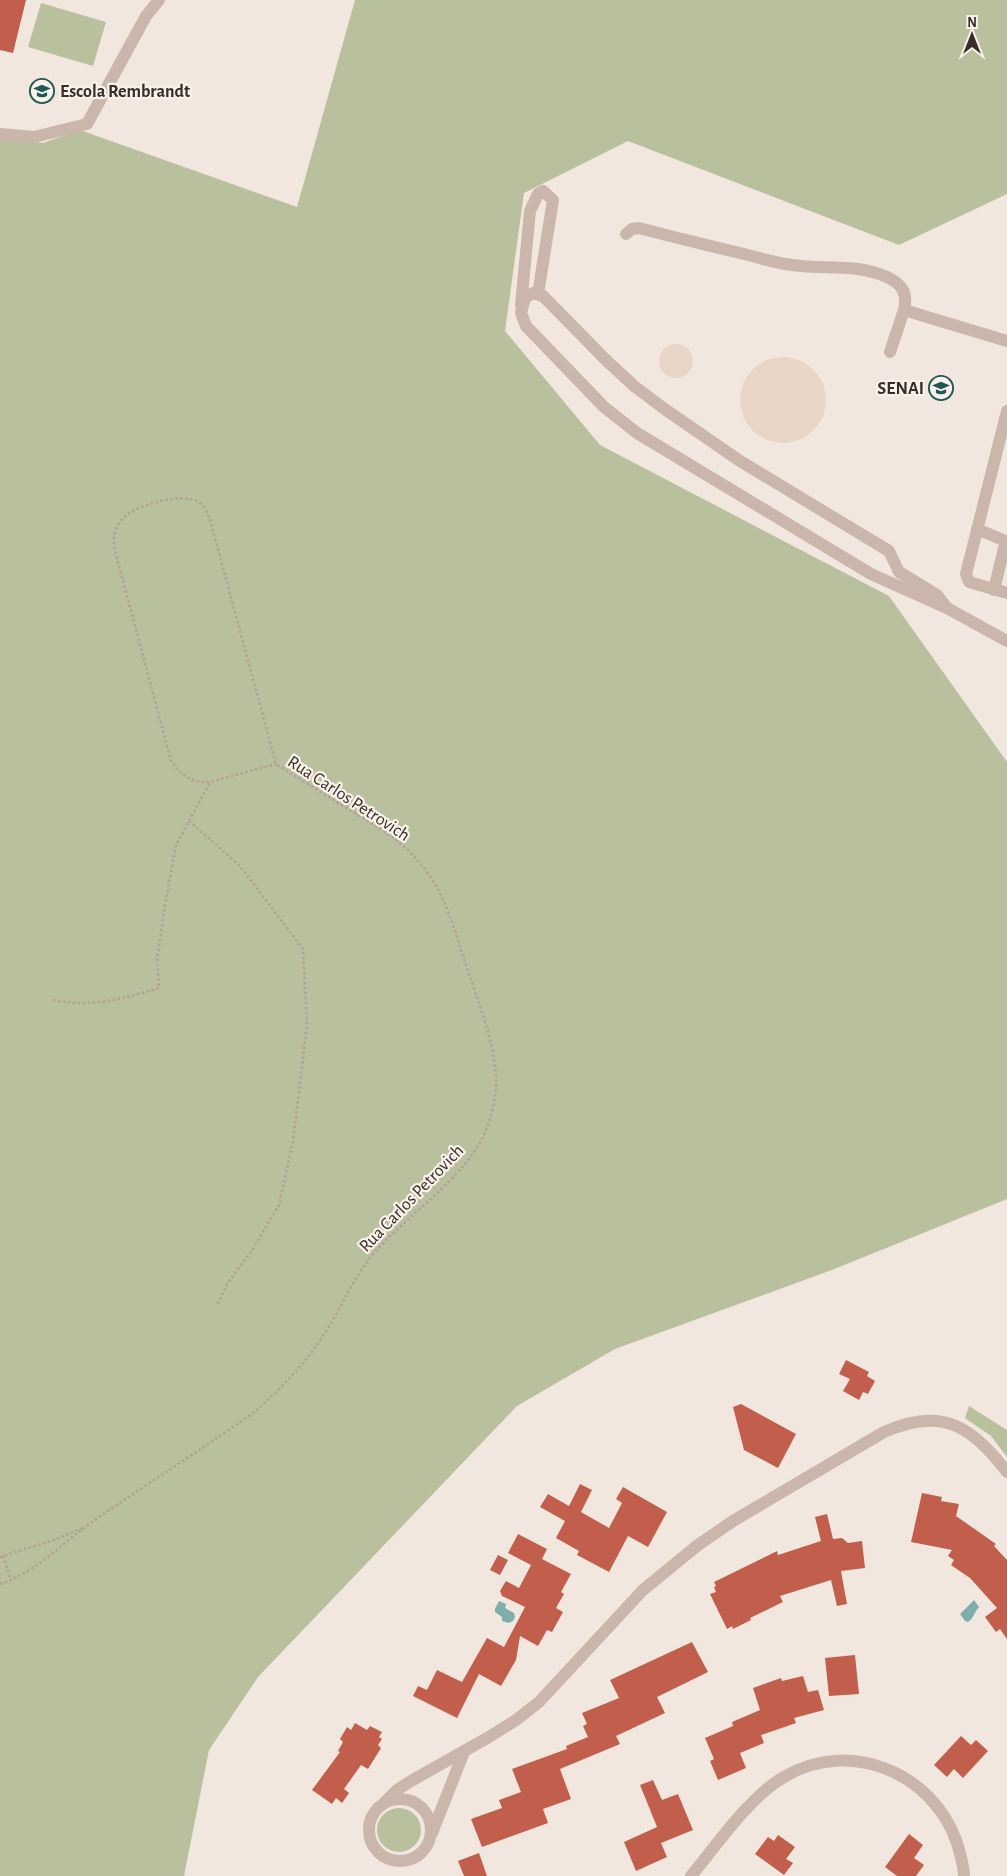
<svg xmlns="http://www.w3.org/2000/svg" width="1007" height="1876" font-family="'Alegreya Sans',sans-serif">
<rect width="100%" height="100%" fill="#f2e7de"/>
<!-- green -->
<path fill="#b8c09e" d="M355 0H1007V194L899 245 628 141 524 193 505 331 600 445 889 596 1007 762V1199L832 1270 615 1349 517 1406 258 1677 209 1750 184 1876H0V136L43 143 80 130 297 207Z
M41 3 106 22 93 66 28 47Z
M969 1406 1007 1430V1457L991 1436 965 1418Z
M377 1830a22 22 0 1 1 44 0a22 22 0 1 1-44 0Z"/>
<!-- plaza -->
<path fill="#e9d6c6" d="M659 361a17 17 0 1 1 34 0a17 17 0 1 1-34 0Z
M740 400a43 43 0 1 1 86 0a43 43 0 1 1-86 0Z"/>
<!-- water -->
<path fill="#7eaeac" d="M974 1600 979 1607C974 1612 974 1618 968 1622L965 1621 960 1614Z
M499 1601 506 1604 505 1608 514 1613 515 1617 513 1621 509 1623 502 1621V1617L495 1612V1609Z"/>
<!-- building -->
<path fill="#c15f4c" d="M0 0H26L13 53 0 50Z
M846 1360 869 1372 867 1376 875 1381 868 1394 863 1392 859 1400 843 1391 850 1379 839 1374Z
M741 1404 796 1434 778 1468 744 1450 733 1407Z
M580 1484 592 1490 581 1512 609 1528 622 1503 616 1499 623 1487 667 1512 648 1547 628 1536 609 1572 577 1555 579 1551 556 1538 565 1521 540 1507 548 1494 569 1506Z
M922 1493 942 1497 941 1501 959 1504 956 1516 996 1544 994 1546 1007 1560V1639L1000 1629 996 1632 985 1617 997 1608 970 1578 951 1565 954 1560 948 1556 952 1550 911 1542Z
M827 1514 833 1539 842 1538 848 1543 862 1541 865 1568 841 1571 847 1604 837 1606 831 1580 780 1596 783 1602 750 1618 751 1620 733 1629 732 1626 727 1629 710 1594 716 1592 714 1587 716 1586 714 1582 777 1551 778 1555 821 1541 815 1517Z
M518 1534 547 1549 542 1559 571 1574 561 1592 564 1594 556 1608 563 1612 552 1632 547 1630 538 1646 520 1636 516 1660 501 1686 479 1674 457 1718 413 1696 418 1686 427 1690 437 1670 462 1682 487 1638 504 1647 525 1607 502 1596 500 1591 506 1581 519 1588 531 1565 508 1553Z
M498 1555 508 1560 500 1575 490 1570Z
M692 1642 708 1672 657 1697 665 1713 616 1736 620 1744 560 1769 571 1799 543 1809 548 1823 482 1847 471 1819 502 1808 499 1800 521 1792 512 1769 567 1749 566 1746 588 1737 583 1726 587 1724 582 1713 619 1698 610 1680Z
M855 1655 859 1694 829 1696 825 1658Z
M803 1676 808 1692 818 1690 824 1710 794 1718 796 1723 761 1735 764 1743 740 1753 746 1768 718 1780 710 1761 714 1759 705 1738 733 1726 732 1722 760 1710 753 1688 781 1678 782 1681Z
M355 1723 367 1730 370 1726 382 1732 379 1737 382 1739 378 1745 381 1748 368 1769 361 1765 344 1789 349 1793 342 1803 336 1798 332 1804 312 1790 340 1752 338 1751 343 1742 340 1739 347 1727 351 1730Z
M961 1736 971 1745 976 1740 988 1751 963 1778 954 1769 947 1777 934 1765Z
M653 1780 662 1800 678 1794 693 1830 661 1843 667 1857 636 1871 624 1842 657 1827 640 1785Z
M909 1834 923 1845 914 1858 924 1865 916 1876H897L885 1867Z
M778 1835 795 1847 786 1859 793 1863 784 1875 755 1854 768 1837 774 1841Z
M479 1853 487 1876H464L458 1861Z"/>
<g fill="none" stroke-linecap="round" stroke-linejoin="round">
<!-- path -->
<path stroke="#b5a094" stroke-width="2.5" stroke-dasharray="2.5 2.5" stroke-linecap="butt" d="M189 821 239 865 303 949 307 1025 293 1141 279 1205 251 1252 227 1284 217 1306
M53 1000C93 1008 120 999 159 988L157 959 165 905 176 845 210 782
M3 1556 11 1580
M0 1557 54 1540 82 1528
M0 1584C35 1573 59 1546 88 1525 144 1485 202 1450 257 1410 282 1387 305 1364 323 1336 340 1311 351 1282 370 1258 403 1217 467 1178 486 1130 492 1115 497 1094 496 1078 494 1038 477 1000 465 962 458 942 452 919 443 900 436 884 425 868 413 855 396 837 374 825 353 812 327 796 301 780 276 764L210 520C207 514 206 507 200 503 184 491 136 505 123 518 115 526 113 537 114 547L171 761C181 776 192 783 210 782L276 764"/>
<!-- minor -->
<path stroke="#cab6aa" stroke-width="12" d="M0 134 34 137 87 124 146 16 159 0
M626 234 632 229 639 228C673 237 706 245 740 253 757 257 775 263 792 265 824 270 856 263 887 277 902 284 908 293 904 310
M521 305 530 211 538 194 543 191 553 200 538 294
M890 352 904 310 1007 341
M1007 411 966 574 969 582 1007 593
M977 529 1003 540 1005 544 994 590
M947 608 937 595 899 572 889 551 740 461 666 410 634 386 606 360 543 296 533 293 525 298 521 313 526 326 604 407 637 433 871 574 947 608 1007 641
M369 1830a31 31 0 1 1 62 0a31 31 0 1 1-62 0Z
M382 1805 397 1790 411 1781 489 1737 516 1720 539 1702 643 1590 698 1545 733 1521 884 1432C942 1406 971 1426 1007 1472
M432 1833 464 1752
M691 1876C717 1845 749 1797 784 1777 849 1738 933 1772 957 1843 960 1854 964 1865 964 1876"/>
</g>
<!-- icons -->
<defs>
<symbol id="school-ring" viewBox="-11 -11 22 22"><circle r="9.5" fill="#f9f1ea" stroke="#205757" stroke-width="1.5"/><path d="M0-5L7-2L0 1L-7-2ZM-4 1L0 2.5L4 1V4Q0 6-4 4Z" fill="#205757"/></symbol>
<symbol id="university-ring" viewBox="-11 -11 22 22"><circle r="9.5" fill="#f9f1ea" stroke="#205757" stroke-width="1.5"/><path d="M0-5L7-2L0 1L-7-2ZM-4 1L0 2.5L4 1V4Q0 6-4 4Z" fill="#205757"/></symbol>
</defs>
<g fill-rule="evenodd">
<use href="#school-ring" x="28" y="77" width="28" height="28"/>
<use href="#university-ring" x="927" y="374" width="28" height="28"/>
</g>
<g text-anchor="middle" stroke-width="4.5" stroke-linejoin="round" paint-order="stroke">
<!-- poi labels -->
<g font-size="18" font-weight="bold" fill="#372d29" stroke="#f9f1ea" text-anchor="start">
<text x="60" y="97">Escola Rembrandt</text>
<text x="924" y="394" text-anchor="end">SENAI</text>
</g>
<!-- street labels -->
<g font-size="18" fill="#372d29" stroke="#f9f1ea">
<text transform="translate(349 798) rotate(33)" y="6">Rua Carlos Petrovich</text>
<text transform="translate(411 1198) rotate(-46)" y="6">Rua Carlos Petrovich</text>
</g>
</g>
<!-- north arrow -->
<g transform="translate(972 35)" stroke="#f9f1ea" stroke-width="4" paint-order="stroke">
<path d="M0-4L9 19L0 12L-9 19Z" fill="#372d29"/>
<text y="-8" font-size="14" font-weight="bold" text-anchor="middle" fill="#372d29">N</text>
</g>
</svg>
